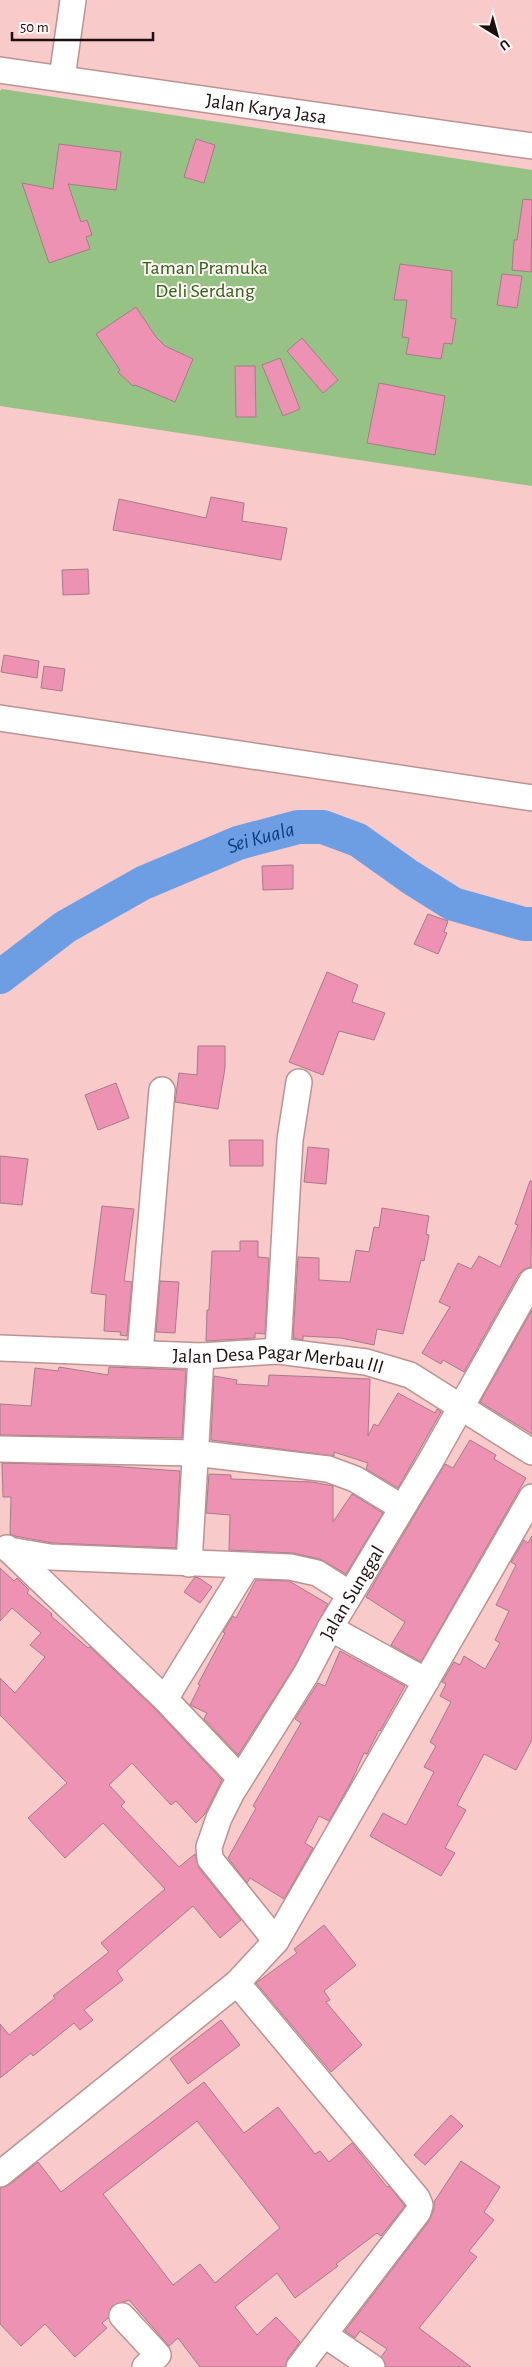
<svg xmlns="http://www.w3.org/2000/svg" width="532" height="2367" font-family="'Alegreya Sans',sans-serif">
<rect width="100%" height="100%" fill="#f8caca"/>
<!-- green -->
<path fill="#96c385" d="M2 89 532 170V486L0 406V91Z"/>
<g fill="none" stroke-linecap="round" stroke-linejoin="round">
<!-- river -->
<path stroke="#6d9ee4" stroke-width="34" id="s1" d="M0 977 65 927 143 883 238 843 298 827H323L358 840 410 877 453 904 524 924H532"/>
</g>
<!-- building -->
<path fill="#ee92b3" stroke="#a47c89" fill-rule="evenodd" d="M196 139 215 145 204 183 184 177Z
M59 144 121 152 116 190 68 184 81 222 87 220 92 235 86 237 90 249 49 263 22 183 53 189Z
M523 199 532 200 531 272 512 270 514 240H517Z
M400 264 452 271 451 318 456 319 452 344 444 343 441 359 406 354 409 338 402 337 407 300H394Z
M502 274 522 276 517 308 497 305Z
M136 307 156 337 165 346 193 359 175 402 135 385 133 386 118 372 120 370 96 334Z
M302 338 338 380 323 393 287 351Z
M280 358 300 409 283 416 262 365Z
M235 366H255L256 417H236Z
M379 383 445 396 435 455 367 443Z
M211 497 244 503 242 521 287 528 281 560 113 530 119 499 206 518Z
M88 569 89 594 63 595 62 570Z
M4 655 39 661 37 678 1 672Z
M44 666 65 669 62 691 41 688Z
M293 865V889L263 890 262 866Z
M428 914 448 921 444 932 447 933 438 954 414 944Z
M327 972 358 985 352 1002 385 1013 374 1040 339 1031 323 1075 289 1062Z
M198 1046H225V1068L218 1109 175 1102 179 1073 197 1075Z
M116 1083 129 1118 98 1130 85 1095Z
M229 1140H263V1166H230Z
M308 1147 329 1149 326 1184 304 1182Z
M0 1156 28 1159 22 1205 0 1203Z
M530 1181H532L531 1267 524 1269 519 1274 464 1372 443 1360 441 1364 422 1353 450 1307 439 1302 458 1263 471 1269 479 1256 500 1267 518 1225 515 1224Z
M102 1206 134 1209 124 1281 132 1282 127 1336 120 1335 121 1332 104 1331 106 1295 91 1293Z
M382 1208 429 1216 426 1234 429 1235 424 1261 421 1260 403 1334 377 1329 374 1345 341 1338 303 1336V1340L293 1338 298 1257 319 1258V1280L350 1282 356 1250 369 1252 374 1227 379 1228Z
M240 1241H258V1257L269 1258 265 1334 255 1333V1338L206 1341 207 1310H209L212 1251H240Z
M160 1281 179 1282 175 1333 156 1332Z
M532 1310V1434L480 1402Z
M59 1367 108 1375 109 1367 186 1370 182 1438 0 1435V1404L31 1406 35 1368 58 1371Z
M269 1375 370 1379 368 1436 374 1424 378 1426 398 1393 435 1413 437 1409 441 1412 398 1488 366 1469 368 1463 334 1452V1456L211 1440 214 1376 237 1380 236 1384 268 1386Z
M470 1440 496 1455 494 1459 526 1478 421 1662 391 1645 405 1622 366 1597 445 1464 453 1468Z
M2 1463 110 1466 180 1471 176 1548 52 1543 15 1536 10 1534 11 1497H3Z
M209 1474 231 1475V1479L312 1482 333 1486V1522L352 1494 383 1513 346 1574 320 1559 293 1553 229 1550 230 1515 206 1513Z
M532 1536V1740L516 1770 484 1754 457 1805 466 1810 445 1848 455 1853 441 1876 370 1836 383 1813 406 1825 434 1772 424 1767 436 1746 430 1742 451 1702 440 1696 446 1684 442 1682 454 1662 460 1665 464 1656 485 1669 500 1643 495 1640 509 1611 496 1605 516 1565 511 1562 524 1540 528 1543Z
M0 1568 14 1581 17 1578 29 1590 27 1593 52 1614 51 1616 88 1648 90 1647 155 1709 222 1780 205 1814 196 1823 176 1801 171 1805 132 1763 109 1785 125 1802 121 1806 179 1867 195 1854 199 1868 241 1920 220 1938 193 1906 117 1971 123 1980 84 2010 93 2020 80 2030 74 2023 33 2056 31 2053 0 2078V2024L9 2035 55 1998 53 1996 109 1952 101 1943 165 1889 103 1823 65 1858 28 1818 67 1783 0 1715V1678L15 1693 45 1657 30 1645 41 1633 12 1608 0 1621Z
M195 1577 199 1578 212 1587 200 1603 184 1592Z
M256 1580 289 1581 328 1604 294 1667 238 1755 204 1719 207 1713 190 1705 200 1685 198 1684 225 1633 223 1632 233 1616 236 1618Z
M340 1651 405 1686 380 1731 379 1730 367 1754 364 1753 351 1782 329 1821 319 1816 305 1843 313 1848 284 1899 250 1878 247 1883 228 1858 256 1808 253 1806 301 1723 295 1719 318 1683 325 1686Z
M324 1925 356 1965 324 1991 330 2000 326 2002 362 2045 331 2072 256 1983 297 1953 294 1949Z
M221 2020 240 2045 188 2084 170 2059Z
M204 2082 244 2133 278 2107 315 2154 320 2151 329 2162 352 2143 387 2187 389 2186 405 2206 381 2236 377 2233 336 2264 338 2266 295 2298 277 2273 235 2307 257 2335 276 2317 300 2342 288 2358 285 2367H200L178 2338 169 2346 129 2300 112 2306 108 2318 102 2323 107 2328 75 2357 45 2324 21 2346 0 2324V2188L9 2185 38 2162 61 2192ZM197 2121 280 2228 215 2283 200 2264 173 2285 103 2194Z
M451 2115 463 2126 425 2165 414 2155Z
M461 2161 500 2187 484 2212 494 2220 469 2251 477 2257 419 2328 471 2367H386L381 2357 387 2349 360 2331 355 2338 345 2331 429 2221 434 2209V2202Z"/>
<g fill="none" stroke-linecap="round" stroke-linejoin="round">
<defs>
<g id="minor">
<path id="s2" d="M0 70 532 146"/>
<path d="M62 78 73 0"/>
<path d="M0 718 532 798"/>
<path id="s3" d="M0 1348 201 1356 278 1351 366 1362 410 1375 532 1452"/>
<path d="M278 1351 290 1140 299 1082"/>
<path d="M140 1353 162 1090"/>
<path d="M0 1449 194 1453 328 1469 355 1479 401 1507"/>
<path d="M7 1548 165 1699 240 1778"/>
<path d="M9 1550 50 1557 290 1567 317 1573 350 1594"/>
<path d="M189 1564 201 1356"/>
<path d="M330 1628 426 1681"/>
<path d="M165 1699 247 1566"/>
<path id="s4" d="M276 1941 210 1859 209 1847 219 1818 232 1792 306 1674 330 1628 430 1462 532 1281"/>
<path d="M237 1983 417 2198 420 2205 418 2212 299 2367"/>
<path d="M0 2174 237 1983 276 1941 532 1497"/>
<path d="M122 2316 158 2355 145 2367"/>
<path d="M325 2335 372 2367"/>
</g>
</defs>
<!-- minor casing -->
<use href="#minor" stroke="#bd9293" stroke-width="28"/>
<!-- minor -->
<use href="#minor" stroke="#fff" stroke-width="25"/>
</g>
<g text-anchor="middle" stroke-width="4" stroke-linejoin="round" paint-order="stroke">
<!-- street labels -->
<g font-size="20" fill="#1c0d0e" stroke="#fff5f5">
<text dy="7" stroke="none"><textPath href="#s2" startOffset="269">Jalan Karya Jasa</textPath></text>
<text dy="7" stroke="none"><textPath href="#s3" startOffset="279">Jalan Desa Pagar Merbau III</textPath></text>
<text dy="7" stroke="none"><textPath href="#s4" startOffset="410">Jalan Sunggal</textPath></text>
</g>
<!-- park labels -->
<g font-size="20" fill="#2f6016" stroke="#fff5f5">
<text x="205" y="274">Taman Pramuka<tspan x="205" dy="23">Deli Serdang</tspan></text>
</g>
<!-- water labels -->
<g font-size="21" font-style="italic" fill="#093a78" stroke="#fff5f5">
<text dy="7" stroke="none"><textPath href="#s1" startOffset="298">Sei Kuala</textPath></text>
</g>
</g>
<!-- north arrow -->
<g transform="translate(497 35) rotate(143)" stroke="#fff5f5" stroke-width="4" paint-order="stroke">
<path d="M0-4L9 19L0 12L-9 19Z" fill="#1c0d0e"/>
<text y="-8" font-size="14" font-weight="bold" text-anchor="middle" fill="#1c0d0e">U</text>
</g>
<!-- scale -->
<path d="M12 32v8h141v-8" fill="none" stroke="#1c0d0e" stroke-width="2.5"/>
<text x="20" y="32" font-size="15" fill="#1c0d0e" stroke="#fff5f5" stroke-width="4" paint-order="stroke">50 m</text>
</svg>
